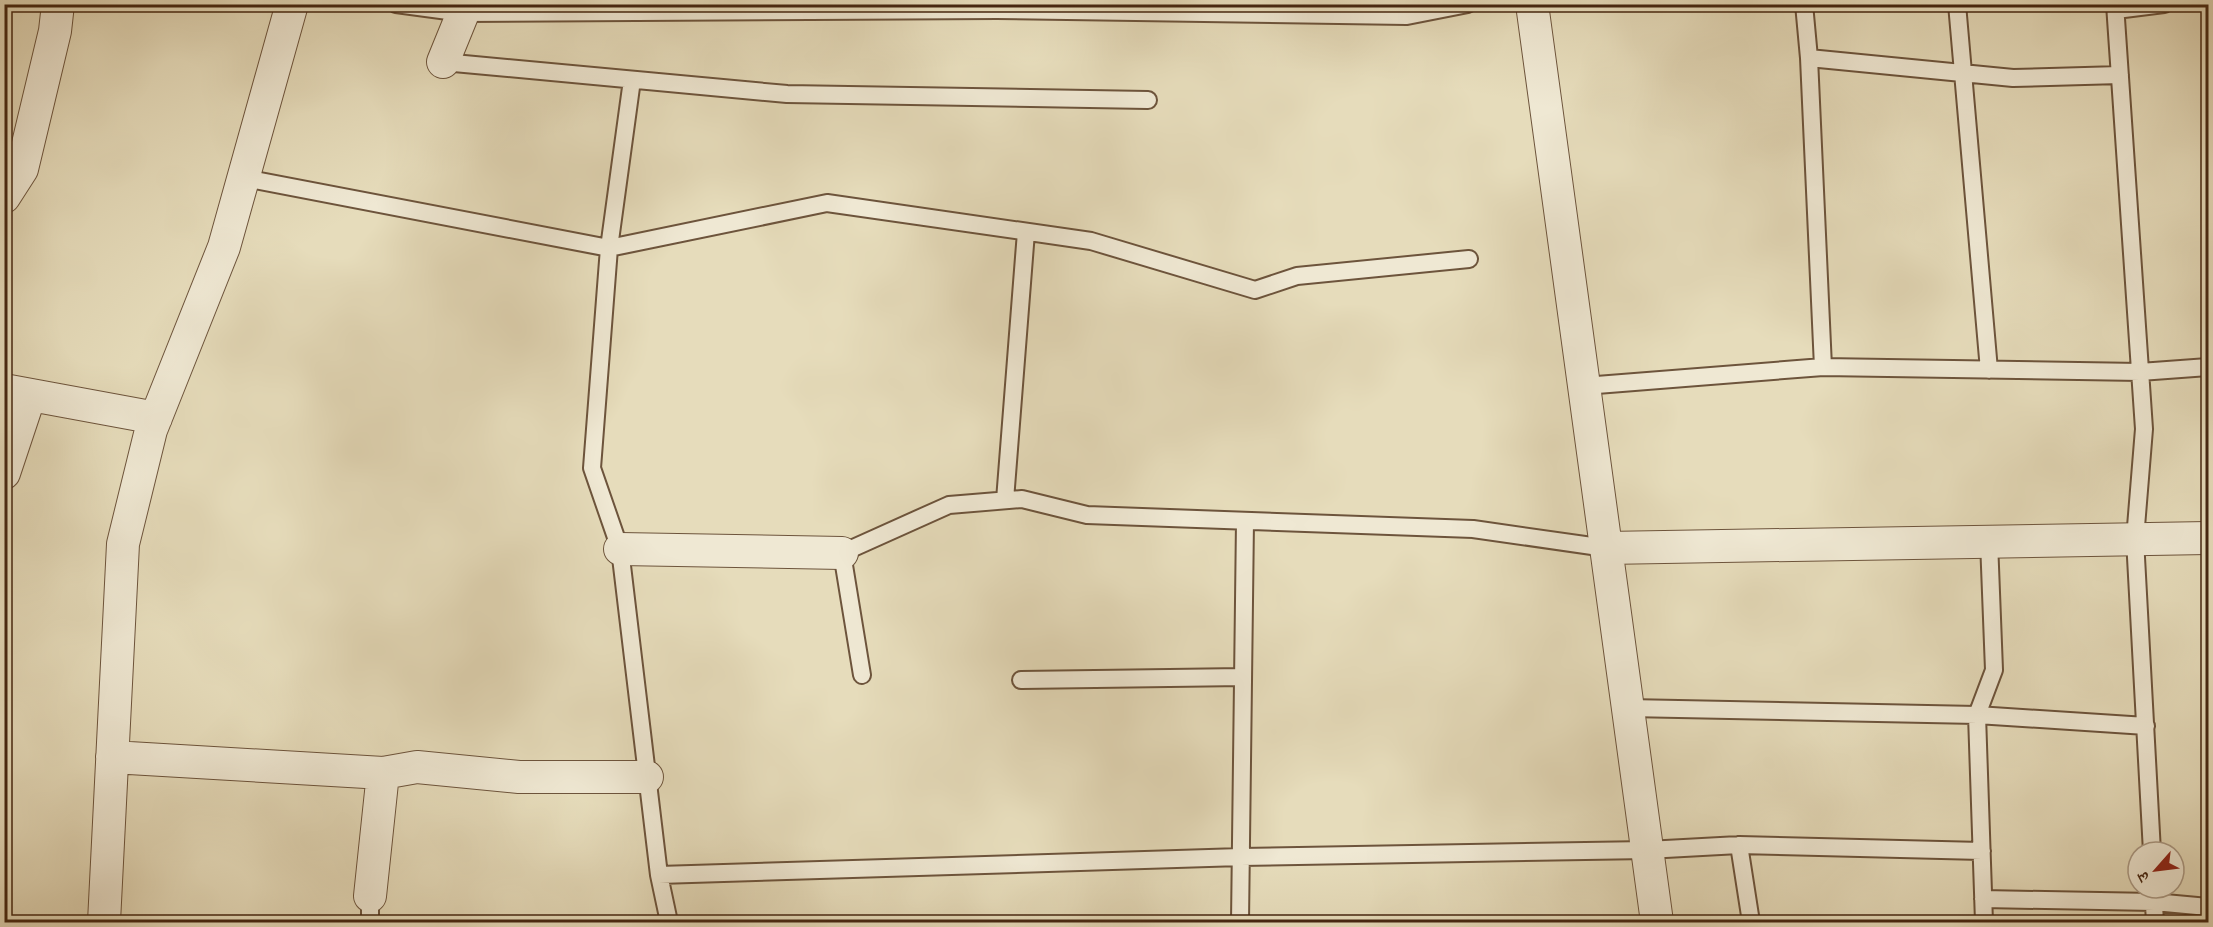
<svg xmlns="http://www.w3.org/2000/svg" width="2213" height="927" font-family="Alegreya,'Noto Serif Devanagari',serif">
<rect width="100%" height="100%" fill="#e6dcbb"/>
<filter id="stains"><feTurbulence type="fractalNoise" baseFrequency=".00333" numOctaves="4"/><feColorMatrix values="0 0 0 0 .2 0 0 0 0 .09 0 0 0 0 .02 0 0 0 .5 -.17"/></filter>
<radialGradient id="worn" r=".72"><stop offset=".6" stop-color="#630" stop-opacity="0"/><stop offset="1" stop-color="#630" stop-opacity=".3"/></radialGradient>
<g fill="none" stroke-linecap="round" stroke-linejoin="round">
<defs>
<path id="service" d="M396 4 463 13 997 10 1407 16 1468 4
M1804 4 1809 58 1823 367
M1957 4 1989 370
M2115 4 2144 429 2135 539 2152 852
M2116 10 2164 4
M1809 58 2013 78 2120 75
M443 62 787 94 1148 100
M244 178 609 248 632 80
M1584 386 1823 367 2140 372 2208 367
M1005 500 1026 232
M862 675 842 553 949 505 1022 499 1087 515 1473 529 1606 548
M1021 680 1243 677
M1628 708 1977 715 2146 726
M1739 845 1751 922
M659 875 1241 857 1647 850 1739 845 1982 851
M2153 888 2155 922
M1983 899 2154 902 2208 907
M370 922V896
M669 922 659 875 620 549 592 468 609 248 827 203 1091 241 1255 290 1297 276 1469 259
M1240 922 1245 521
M1984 922 1977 715 1994 670 1989 541"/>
<path id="minor" d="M1532 4 1657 922
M443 62 463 13
M4 197 22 169 55 31 58 4
M4 390 156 418
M4 473 30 395
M1606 548 2208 538
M620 549 842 553
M112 757 383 773 417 767 519 777H647
M370 896 383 773
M104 922 123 544 151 430 224 247 292 4"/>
</defs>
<!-- service casing -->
<use href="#service" stroke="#6d543c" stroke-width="20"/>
<!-- minor casing -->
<use href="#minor" stroke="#6d543c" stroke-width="34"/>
<!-- service -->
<use href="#service" stroke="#efe8d3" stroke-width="16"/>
<!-- minor -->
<use href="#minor" stroke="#efe8d3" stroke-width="32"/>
</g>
<!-- margin -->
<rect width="2213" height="927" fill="none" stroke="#e6dcbb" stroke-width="24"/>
<rect x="6" y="6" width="2201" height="915" fill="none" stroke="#452611" stroke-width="3"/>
<rect x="12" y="12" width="2189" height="903" fill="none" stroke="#452611" stroke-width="1.5"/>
<!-- north arrow -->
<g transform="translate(2156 870) rotate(242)"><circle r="28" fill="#efe8d3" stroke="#ab9a85" stroke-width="1.5"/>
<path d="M0-4.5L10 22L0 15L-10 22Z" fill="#8f2418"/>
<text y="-9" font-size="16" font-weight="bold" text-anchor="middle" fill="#452611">उ</text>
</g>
<rect width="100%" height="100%" filter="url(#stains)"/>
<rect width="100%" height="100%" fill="url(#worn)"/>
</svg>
